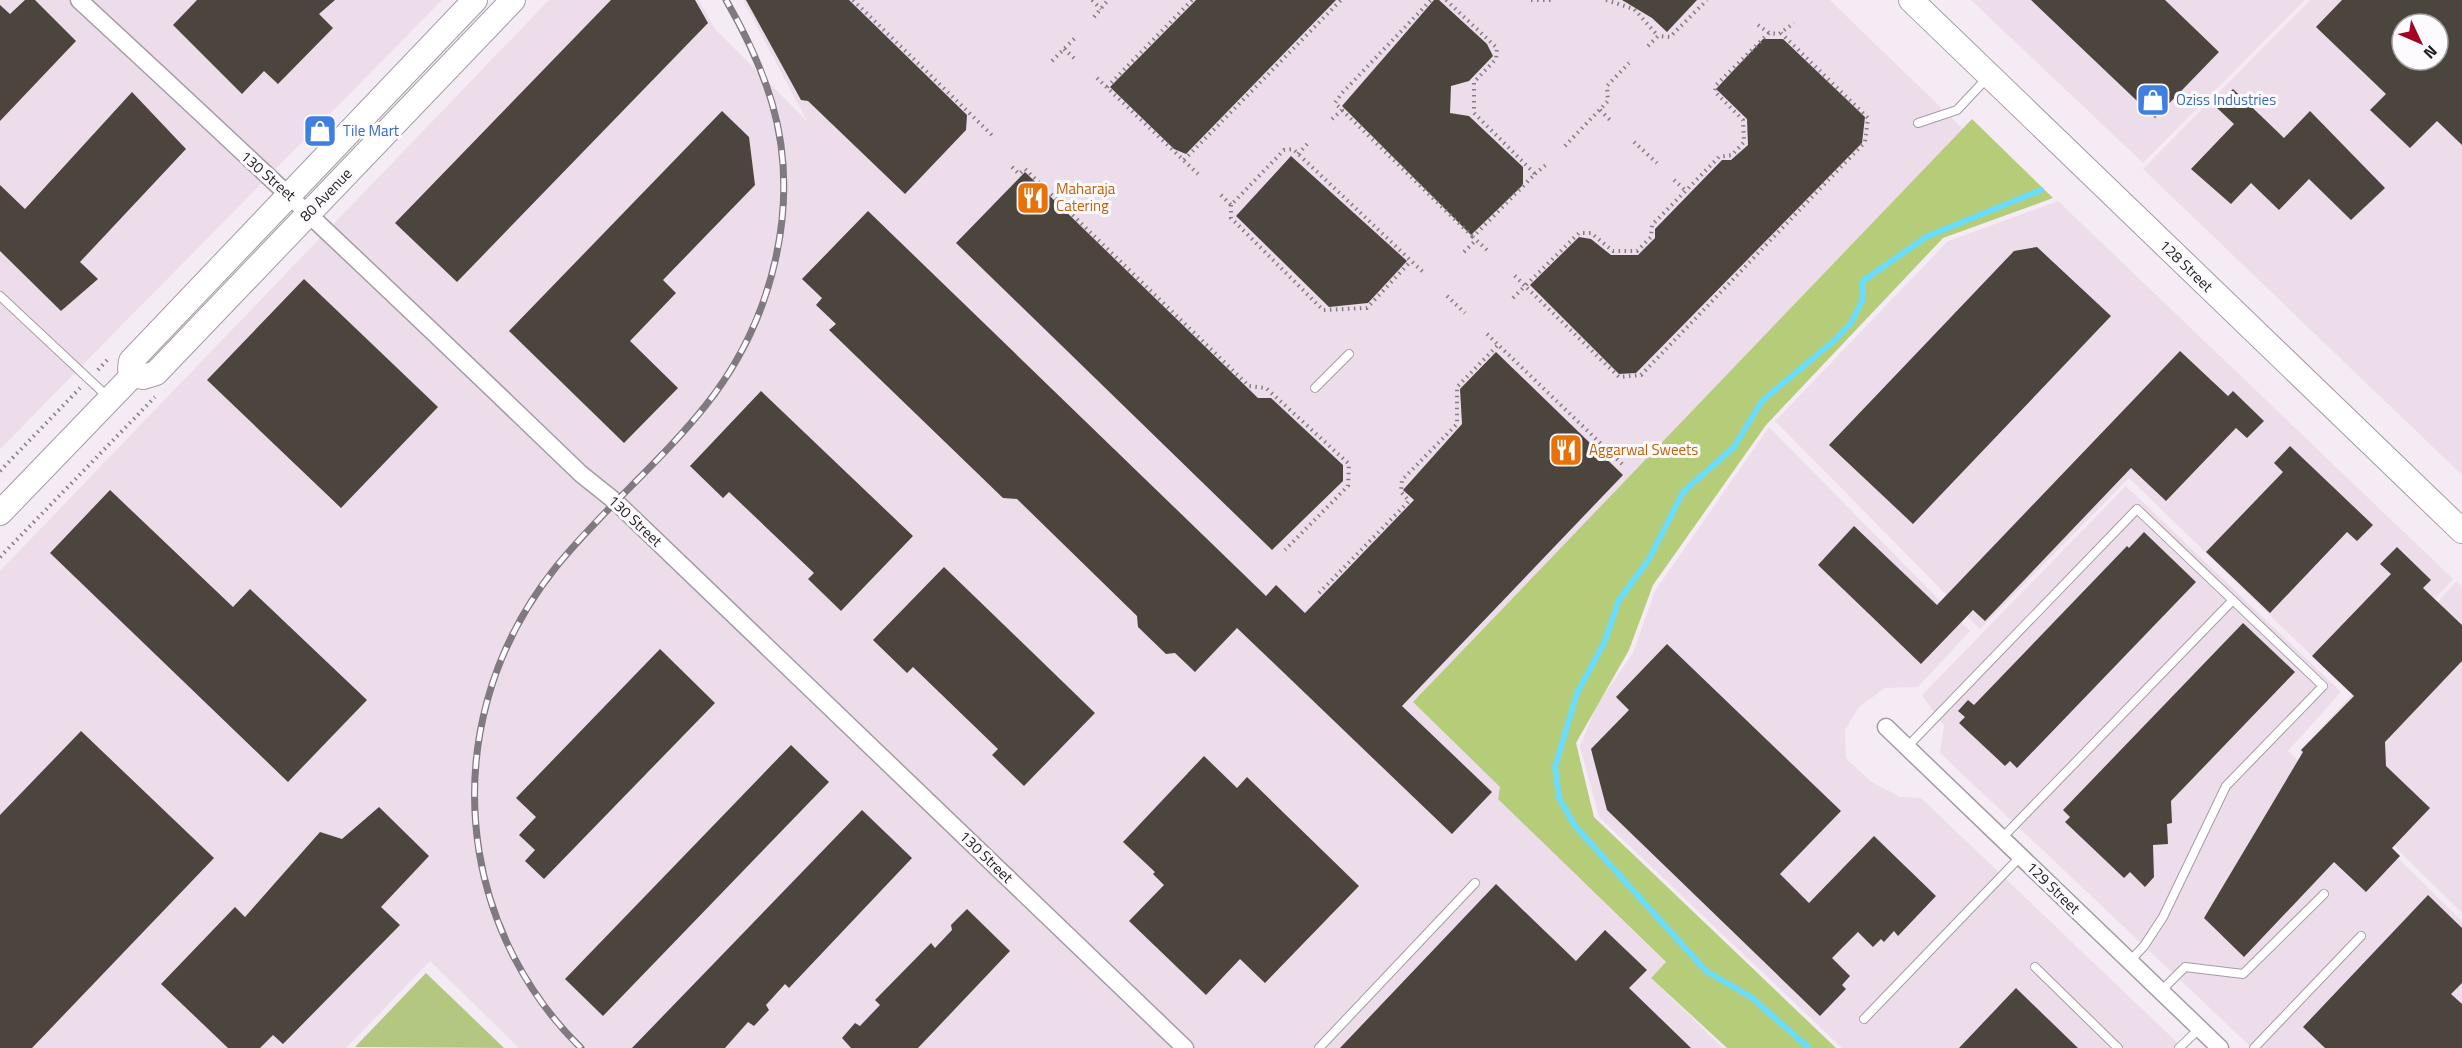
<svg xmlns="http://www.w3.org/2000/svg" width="2462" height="1048" font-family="'Titillium Web',sans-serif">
<rect width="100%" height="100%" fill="#f4ebf4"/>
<!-- built -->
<path fill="#edddeb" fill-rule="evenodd" d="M0 0H442L0 449Z
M549 0H699L715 29 807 121 743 0H1830L1963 129 1413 702 1500 787 1498 799 1666 963 1651 978 1723 1048H519L430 961 346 1048H0V571Z
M1971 0H2305L2143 163Z
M2310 0H2462V475L2143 169ZM2402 24H2438V60H2402Z
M2058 201 2453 579 2348 691 2129 478 1980 629 1775 421 1948 241Z
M1769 427 1970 631 1918 687 1885 688 1859 707 1845 730 1846 758 1870 781 1900 797 1921 798 2183 1048H1842L1599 817 1580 746 1597 705 1633 653 1655 591Z
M2126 486 2341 692 2288 751 2462 921V1048H2252L1940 753 1944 726 1922 695Z
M2456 582 2462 587V913L2299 752Z"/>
<!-- green -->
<path fill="#b3c780" d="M426 973 504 1048 355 1047Z"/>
<!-- forest -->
<path fill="#b5cc79" d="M1972 119 2053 198 1943 238 1766 425 1653 585 1629 650 1576 743 1594 817 1836 1048H1727L1651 978 1666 962 1498 799 1500 787 1413 702Z"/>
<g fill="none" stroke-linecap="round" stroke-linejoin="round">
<!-- stream -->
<path stroke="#6bdcfa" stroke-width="6" d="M1809 1048 1751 997 1706 971 1575 826 1559 798 1555 767 1577 693 1604 643 1619 600 1649 559 1683 492 1734 447 1762 401 1836 339 1851 323 1862 301 1863 281 1926 237 2041 190"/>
</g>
<!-- building -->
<path fill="#4b453d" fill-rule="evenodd" d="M25 0H35L76 41 0 121V5L10 14Z
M197 0H335L319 14 333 28 278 84 264 71 242 94 173 25Z
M611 0H695L708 23 457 282 395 223Z
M746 0H849L967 115 966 130 905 194 808 101 801 100Z
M1196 0H1336L1186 154 1174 149 1110 87Z
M1434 0H1439L1487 44 1493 56 1469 81 1451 86 1450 113 1469 116 1523 167V185L1471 235 1342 106Z
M1622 0H1697L1667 32 1652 18Z
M2031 0H2165L2219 52 2155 118Z
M2342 0H2462V145L2437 121 2410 148 2370 110 2386 94 2316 27ZM2402 24H2438V60H2402Z
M1763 39H1783L1865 117 1862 143 1636 373 1619 374 1530 285 1579 237 1591 239 1611 255H1638L1655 238V229L1722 160H1731L1748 145 1747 119 1716 89Z
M2233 89 2284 138 2310 111 2385 188 2351 220 2309 179 2279 210 2251 183 2231 204 2191 169 2234 124 2216 107Z
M132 92 186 149 80 262 98 279 61 311 0 251V185L25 209Z
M722 111 749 137 755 185 663 280 676 293 630 341 678 388 624 443 509 331Z
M1291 156 1407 261 1368 303 1329 307 1236 216Z
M1025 172 1258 398H1271L1343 465V481L1272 550 956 243Z
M868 211 1266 596 1276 585 1305 613 1414 500 1403 490 1462 424 1460 389 1496 352 1623 475 1402 706 1492 792 1452 834 1237 628 1195 672 1175 653 1166 654 1138 627 1137 616 1017 499 1003 498 829 330 836 324 816 305 822 298 802 279Z
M2037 247 2111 316 1913 524 1829 445 2014 251Z
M304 279 438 407 341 508 207 380Z
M2180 351 2228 396 2233 391 2264 421 2247 438 2236 428 2166 501 2131 468 1985 621 1973 610 1921 664 1818 565 1854 526 1937 605Z
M761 391 913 536 841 611 808 579 814 573 729 492 723 498 690 466Z
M2290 446 2373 525 2357 541 2347 532 2270 613 2206 552 2283 472 2274 463Z
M110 490 233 607 250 589 367 700 288 782 50 553Z
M2144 532 2196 582 2017 768 2010 761 2005 766 1959 723 1965 717 1958 711 1968 700 1974 705 2127 546 2129 548Z
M2397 547 2431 580 2423 588 2462 625V661L2385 742 2386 766 2430 808 2392 848 2400 856 2366 892 2334 862 2244 957 2204 918 2303 752 2301 750 2354 696 2312 656 2391 574 2380 564Z
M944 567 1095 713 1024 786 992 755 998 749 913 667 907 673 873 640Z
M2243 623 2295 672 2171 801 2172 823 2167 824 2168 844 2153 845 2154 877 2145 887 2130 872 2124 878 2065 822 2070 817 2063 810Z
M1667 644 1841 811 1780 874 1809 903 1874 836 1936 896 1898 936 1894 931 1884 942 1881 939 1873 947 1858 932 1832 958 1850 976 1842 985 1846 989 1820 1016 1607 810 1591 749 1629 710 1616 697Z
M660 649 715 703 544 879 525 861 535 850 519 835 536 817 516 798Z
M81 731 214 858 32 1048H0V815Z
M791 745 829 782 603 1016 565 979Z
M1204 756 1237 788 1247 777 1359 886 1265 983 1240 959 1206 995 1129 921 1164 885 1153 874 1155 872 1123 842Z
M379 807 429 856 381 907 400 925 283 1044 273 1035 260 1048H228L161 984 235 907 245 917 320 832 342 839Z
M862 810 912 858 789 988 785 984 766 1005 769 1010 754 1026 748 1022 725 1048H632Z
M1496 884 1576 961 1605 930 1647 970 1629 988 1691 1048H1340Z
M2428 895 2462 928V983L2451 994 2462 1004V1048H2325L2303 1027Z
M967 909 1010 951 918 1048H851L842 1038 855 1023 860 1026 880 1005 875 1000 931 943 935 948 952 930 951 925Z
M2016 988 2078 1048H1959Z"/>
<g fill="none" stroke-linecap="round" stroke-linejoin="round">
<defs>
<path id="lane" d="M1918 123 1957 110 1988 77
M0 296 109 398
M1315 388 1349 354
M1907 747 2137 509 2323 686 2226 786 2163 917 2144 946 2130 961
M2002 838 2233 600
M2035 967 2118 1048
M2161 991 2185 967 2243 974 2324 894
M1864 1019 2021 856
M1319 1048 1475 883
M2179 1048 2200 1028
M2254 1048 2361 936"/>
<path id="street" d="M79 0C248 156 415 314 581 474L616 502 1185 1048
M1886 727 2220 1048"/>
<path id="secondary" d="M1911 0 2462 531
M133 375 143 377 156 373 513 0
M133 375 130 369 131 361 475 0
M0 513 133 375"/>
</defs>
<!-- lane casing -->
<use href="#lane" stroke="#a49ca4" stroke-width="10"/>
<!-- street casing -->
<use href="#street" stroke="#a49ca4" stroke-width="19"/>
<!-- secondary casing -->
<use href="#secondary" stroke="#a49ca4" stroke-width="26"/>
<!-- path -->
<path stroke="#837d83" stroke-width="4" stroke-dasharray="1.5 4.5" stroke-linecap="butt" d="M853 0 995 138
M1092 0 1101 9
M1446 0 1497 48 1496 59 1474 82V113L1535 174 1473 237 1487 250
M1531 0H1551
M1606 0 1634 9 1658 36
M1094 17 1108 0
M1758 25 1769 33 1779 34 1794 23
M1769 33 1716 85 1715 92 1743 120 1744 142 1732 155 1719 157 1652 225 1651 237 1637 251H1613L1591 233H1579L1525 286 1619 377 1641 375 1865 142 1868 118 1781 33
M1648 46 1658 36 1670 37 1707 0
M1064 49 1076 60
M1052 61 1075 38
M1097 78 1198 174
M1107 87 1192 0
M1342 110 1473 237
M1600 110 1611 121
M1332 119 1342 110 1335 103 1342 93 1431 0
M1634 142 1657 163
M1565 146 1608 101 1607 86 1629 63
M1298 154 1310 141
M1184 160 1341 0
M1012 167 1019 174 1025 169 1249 386 1266 388 1349 464 1348 486 1285 550
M1535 174 1547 164
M1674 180 1686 191
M1221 195 1231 205 1284 150 1293 149 1425 274
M1231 205V218L1323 310 1367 308 1411 261
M1464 252 1476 240
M1447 296 1465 313
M1513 298 1525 286 1514 275
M1487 334 1622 464
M98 370 109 358
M0 471 80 388
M0 557 155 397
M1319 593 1409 501 1401 492 1402 480 1457 424V387L1498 345"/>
<!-- lane -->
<use href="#lane" stroke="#fff" stroke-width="8"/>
<!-- street -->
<use href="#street" stroke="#fff" stroke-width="16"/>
<!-- secondary -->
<use href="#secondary" stroke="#fff" stroke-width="24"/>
<defs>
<path id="rail" d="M581 1048C527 995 491 926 479 851 463 749 491 648 556 567 602 510 660 463 706 405 772 322 802 206 772 103 761 66 745 33 726 0"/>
</defs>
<!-- rail casing -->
<use href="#rail" stroke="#807a80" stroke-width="7"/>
<!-- rail -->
<use href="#rail" stroke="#fefbfe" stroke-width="4.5" stroke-dasharray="14" stroke-linecap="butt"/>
</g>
<!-- icons -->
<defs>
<symbol id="shop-square" viewBox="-11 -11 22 22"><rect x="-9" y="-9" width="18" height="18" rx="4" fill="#3f7fe0" stroke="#fefbfe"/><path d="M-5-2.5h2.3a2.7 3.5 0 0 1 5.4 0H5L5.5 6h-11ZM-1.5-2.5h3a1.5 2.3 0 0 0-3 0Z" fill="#fff"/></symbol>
<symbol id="restaurant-square" viewBox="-11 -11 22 22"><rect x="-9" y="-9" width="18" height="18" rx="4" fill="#e8710a" stroke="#fefbfe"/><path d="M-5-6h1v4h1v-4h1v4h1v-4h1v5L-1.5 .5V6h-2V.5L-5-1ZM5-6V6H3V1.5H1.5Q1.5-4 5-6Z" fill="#fff"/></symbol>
</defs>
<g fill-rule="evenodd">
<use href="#shop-square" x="2134" y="81" width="38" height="38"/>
<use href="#shop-square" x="301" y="112" width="38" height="38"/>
<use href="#restaurant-square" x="1014" y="179" width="38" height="38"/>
<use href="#restaurant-square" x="1547" y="431" width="38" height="38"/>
</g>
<g text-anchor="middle" stroke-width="6" stroke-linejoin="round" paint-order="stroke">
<!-- shop labels -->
<g font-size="15" fill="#366cbe" stroke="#fefbfe" text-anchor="start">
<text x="2176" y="105">Oziss Industries</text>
<text x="343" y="136">Tile Mart</text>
</g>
<!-- street labels -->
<g font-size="15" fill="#221f22" stroke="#fefbfe">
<text transform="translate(268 176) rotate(41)" y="5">130 Street</text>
<text transform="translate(326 195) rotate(-46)" y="5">80 Avenue</text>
<text transform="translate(2186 266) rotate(44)" y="5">128 Street</text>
<text transform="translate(635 521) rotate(43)" y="5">130 Street</text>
<text transform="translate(986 857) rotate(44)" y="5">130 Street</text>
<text transform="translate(2053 888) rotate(44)" y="5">129 Street</text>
</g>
<!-- food labels -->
<g font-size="15" fill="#c56008" stroke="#fefbfe" text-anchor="start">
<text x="1056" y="194">Maharaja<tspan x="1056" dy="17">Catering</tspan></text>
<text x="1589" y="455">Aggarwal Sweets</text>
</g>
</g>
<!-- north arrow -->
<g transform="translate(2420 42) rotate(134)"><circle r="28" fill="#fefbfe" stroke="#a6a3a6" stroke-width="1.5"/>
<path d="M0-4.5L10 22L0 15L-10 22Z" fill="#a30623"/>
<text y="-9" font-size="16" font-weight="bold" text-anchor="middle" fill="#221f22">N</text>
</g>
</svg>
